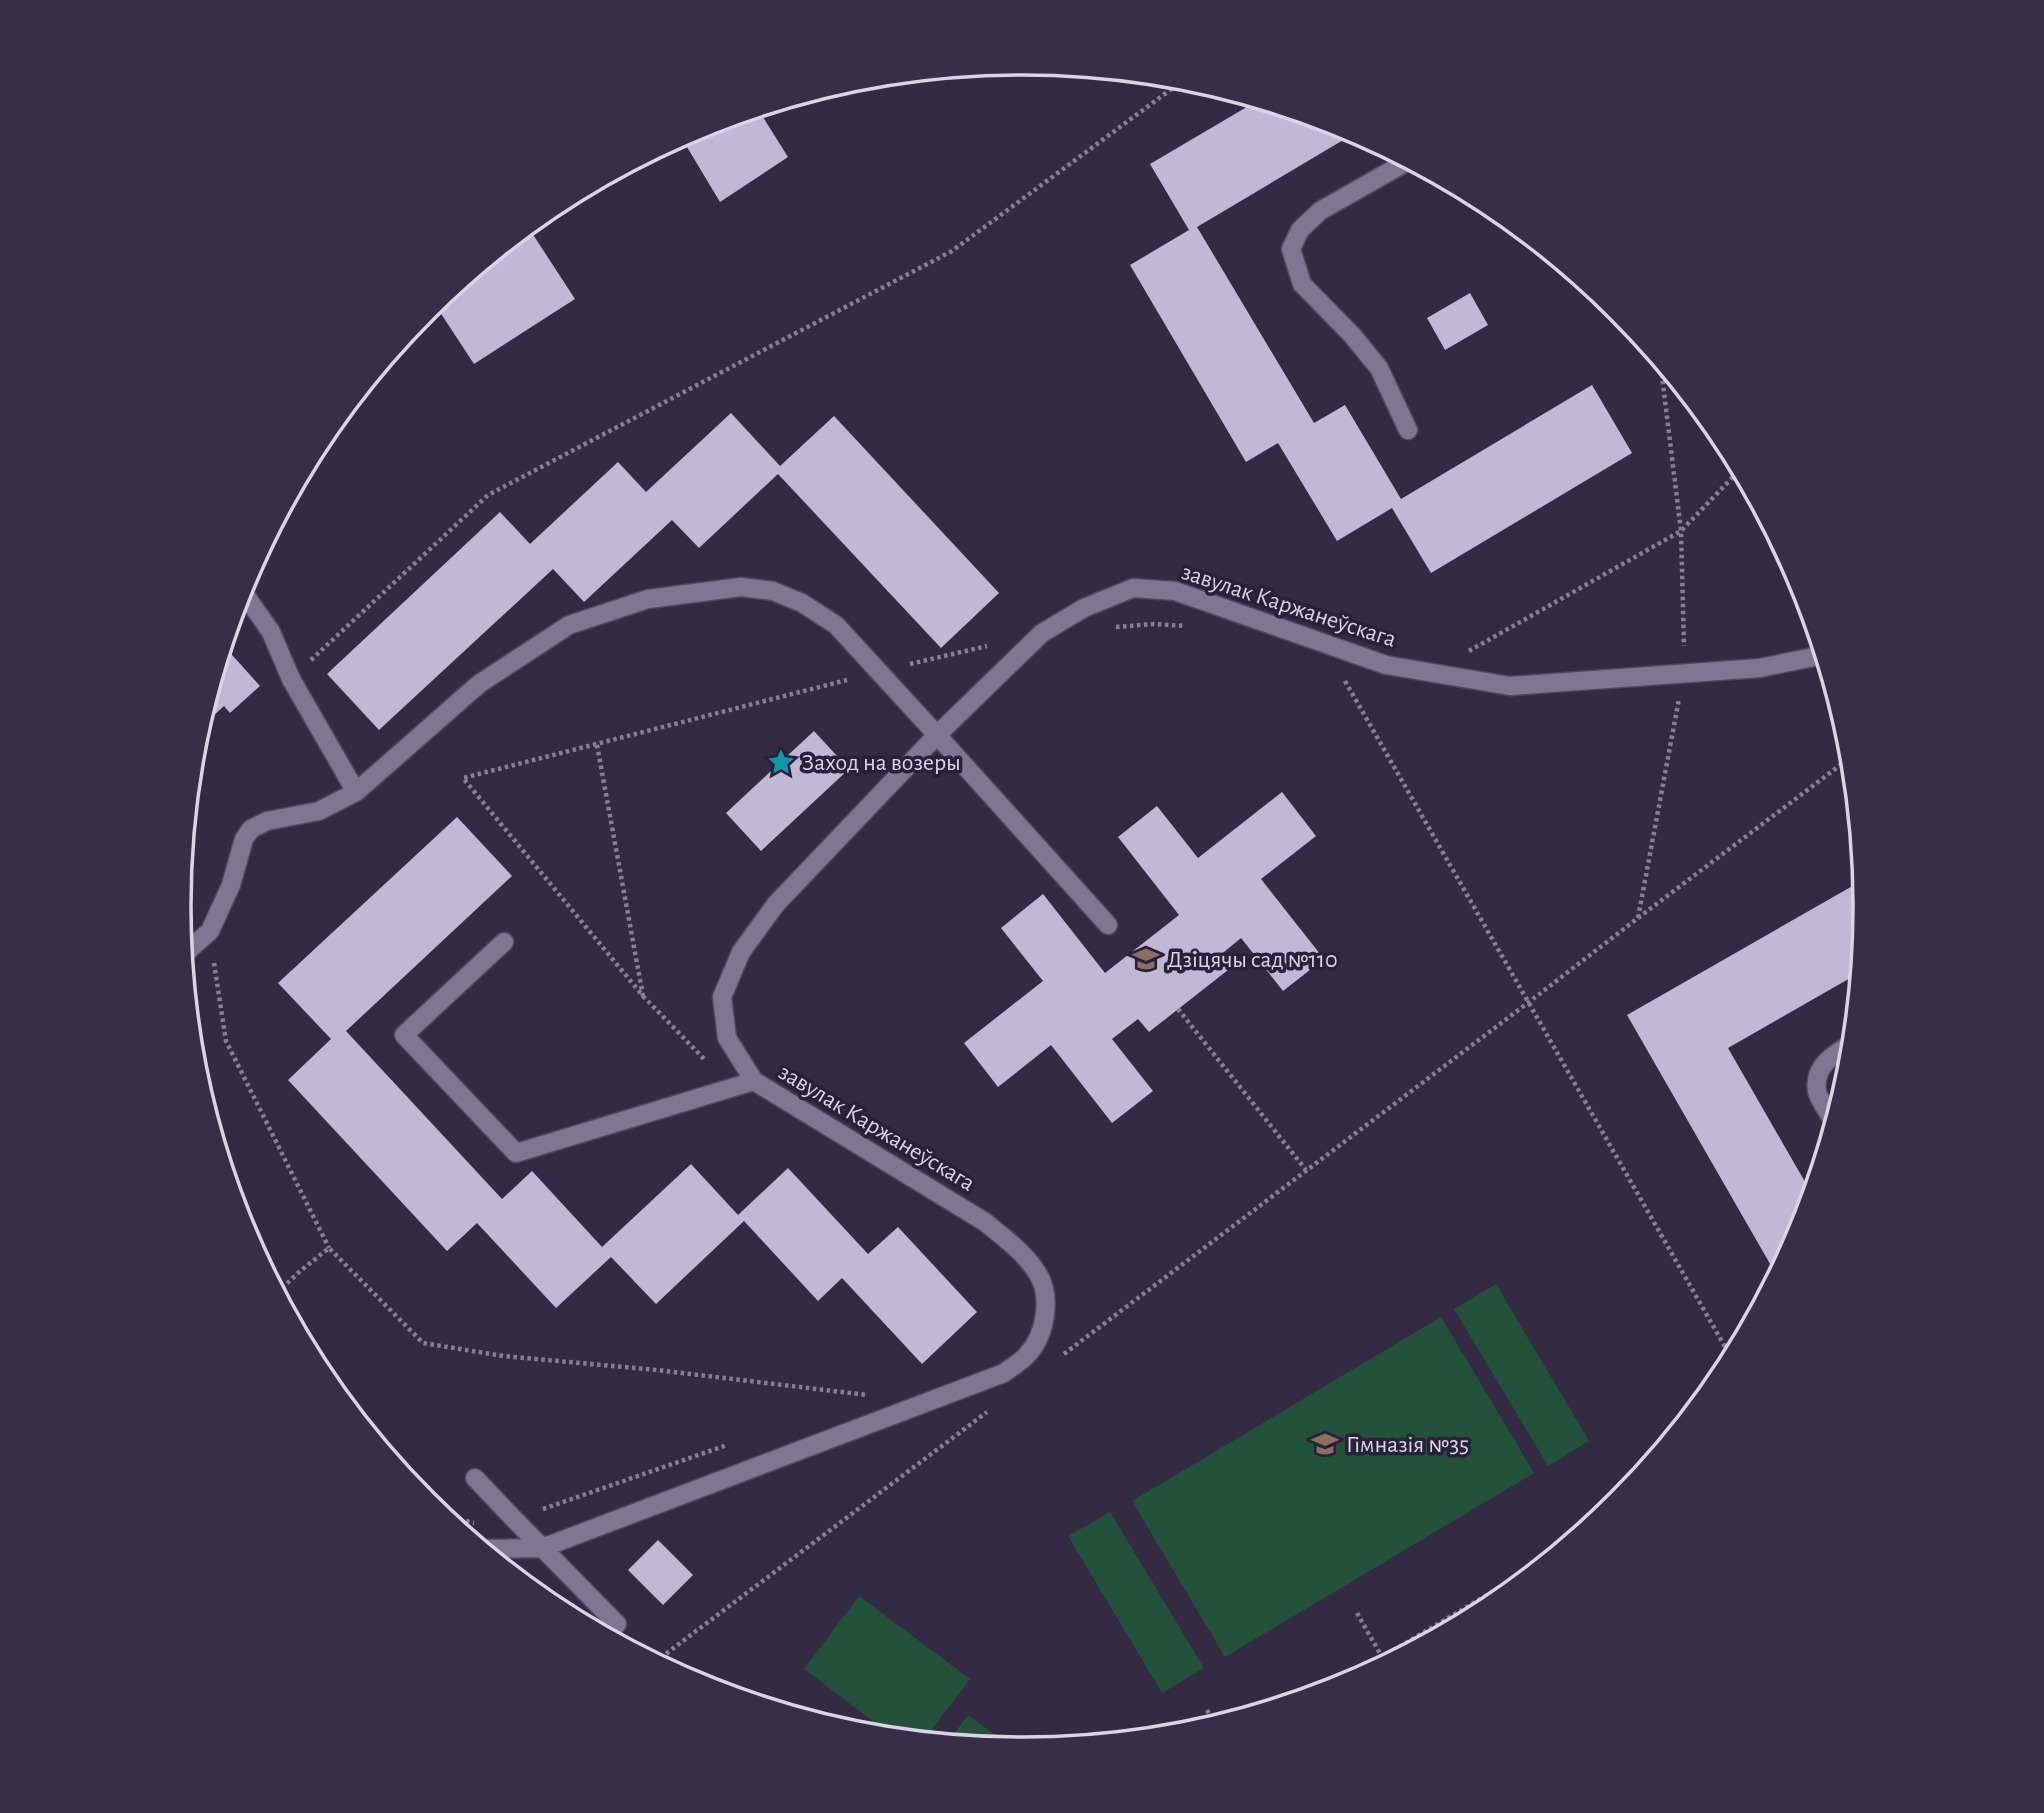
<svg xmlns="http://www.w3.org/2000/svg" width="2044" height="1813" font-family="'Alegreya Sans',sans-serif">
<rect width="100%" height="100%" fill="#332b43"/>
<!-- pitch -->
<path fill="#245139" d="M1496 1284 1589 1441 1548 1466 1454 1309Z
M1441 1317 1534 1473 1225 1657 1132 1501Z
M1110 1512 1204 1668 1162 1693 1068 1536Z
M859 1596 970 1679 924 1740 894 1737 804 1669Z
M968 1715 1014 1749 947 1743Z"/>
<!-- building -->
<path fill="#c1b7d6" d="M1257 101 1345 127 1355 133 1197 227 1314 423 1345 405 1401 499 1592 385 1632 453 1431 573 1392 508 1337 541 1278 443 1246 462 1130 265 1189 230 1150 164Z
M758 109 788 157 720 202 681 137 700 127Z
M532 233 575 299 474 364 434 303 468 275Z
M1470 293 1488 325 1445 350 1427 318Z
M731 413 780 466 834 416 999 593 941 648 778 474 699 548 672 520 584 602 553 569 379 730 327 674 500 512 530 544 618 462 646 492Z
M224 646 260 686 230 713 224 706 198 730Z
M814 731 849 769 761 851 726 813Z
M1282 792 1316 836 1261 879 1324 959 1283 991 1241 938 1218 957 1228 970 1149 1032 1138 1019 1112 1039 1153 1091 1112 1123 1051 1045 998 1087 964 1043 1043 981 1001 928 1043 894 1105 973 1179 915 1118 837 1157 806 1198 858Z
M457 817 512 876 346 1031 502 1199 532 1171 602 1247 691 1164 738 1215 788 1168 868 1254 898 1227 977 1312 922 1364 842 1278 818 1301 744 1221 656 1304 611 1257 556 1308 477 1223 447 1251 288 1080 331 1039 278 983Z
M1863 880 1865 907 1859 973 1728 1048 1812 1194 1801 1230 1777 1276 1627 1015Z
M658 1540 693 1575 663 1605 628 1570Z"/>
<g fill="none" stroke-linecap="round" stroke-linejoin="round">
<defs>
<path id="minor" d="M1408 430 1379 368 1352 335 1302 284 1291 249 1300 230 1320 211 1408 161
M241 589 271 632 291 679 356 792
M504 942 404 1035 516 1153 754 1081
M183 955 210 931 231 885 244 839 251 829 267 821 319 811 356 792 479 684 569 625 648 599 741 587 773 591 802 603 836 625 937 735 1108 925
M1834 1122C1829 1113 1819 1101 1817 1091 1813 1067 1833 1054 1852 1044
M475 1478 514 1519 617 1624
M481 1549 542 1548 1004 1373C1011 1367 1020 1363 1026 1356 1046 1336 1053 1295 1036 1271 1023 1251 1003 1237 985 1222L754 1081 727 1038 722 997 741 952 776 904 937 735 1042 633 1084 608 1133 588 1175 591 1386 665 1510 686 1760 668 1823 655"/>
</defs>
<!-- minor casing -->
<use href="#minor" stroke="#50495e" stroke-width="21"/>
<!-- path -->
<path stroke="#878094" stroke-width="4.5" stroke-dasharray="3.5 3.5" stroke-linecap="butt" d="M1660 360 1681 531 1684 646
M1116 627 1154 624 1185 626
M1469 651 1681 531 1732 478 1737 464
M311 660 488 495 952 251 1185 79
M910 664 987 646
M1345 681 1732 1359
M597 745 643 996 463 778 847 680
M1638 918 1851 757
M214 963 226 1041 329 1248
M643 996 706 1061
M1178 1009 1306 1170
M277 1293 299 1272 329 1248 423 1343 503 1356 657 1370 867 1395
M1064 1354 1529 1002 1638 918 1679 699
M543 1509 727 1445
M439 1514 474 1523
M538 1595 549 1600 560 1611
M1357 1613 1386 1664
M655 1662 987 1412
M1321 1693 1553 1556
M1207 1710 1215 1725"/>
<!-- minor -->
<use href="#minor" stroke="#7f7693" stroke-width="18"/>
</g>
<!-- icons -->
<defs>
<symbol id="sight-bare" viewBox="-9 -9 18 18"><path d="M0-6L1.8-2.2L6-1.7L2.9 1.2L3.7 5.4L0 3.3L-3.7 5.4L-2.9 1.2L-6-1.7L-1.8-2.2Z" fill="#0f9aa8" stroke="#292139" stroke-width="2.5" paint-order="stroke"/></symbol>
<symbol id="school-bare" viewBox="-9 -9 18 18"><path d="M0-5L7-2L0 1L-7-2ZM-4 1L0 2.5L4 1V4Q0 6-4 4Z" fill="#8d6e63" stroke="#292139" stroke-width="2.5" paint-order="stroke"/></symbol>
</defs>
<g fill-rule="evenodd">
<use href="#sight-bare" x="762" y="743" width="38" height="38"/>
<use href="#school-bare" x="1127" y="940" width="38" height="38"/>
<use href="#school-bare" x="1306" y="1425" width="38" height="38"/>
</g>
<g text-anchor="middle" stroke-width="7" stroke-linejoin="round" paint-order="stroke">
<!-- street labels -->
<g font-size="24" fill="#dad5e5" stroke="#292139">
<text transform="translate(1289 605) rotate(18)" y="8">завулак Каржанеўскага</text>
<text transform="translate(877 1127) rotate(31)" y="8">завулак Каржанеўскага</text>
</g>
<!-- poi labels -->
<g font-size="24" fill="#dad5e5" stroke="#292139" text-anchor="start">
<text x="802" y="770">Заход на возеры</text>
<text x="1167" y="967">Дзіцячы сад №110</text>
<text x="1346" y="1452">Гімназія №35</text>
</g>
</g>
<!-- crop -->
<path d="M0 0H2044V1813H0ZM191 906a831 831 0 1 1 1662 0a831 831 0 1 1-1662 0Z" fill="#372f47" fill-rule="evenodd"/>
<path fill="none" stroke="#dad5e5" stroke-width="3.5" d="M191 906a831 831 0 1 1 1662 0a831 831 0 1 1-1662 0Z"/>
</svg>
